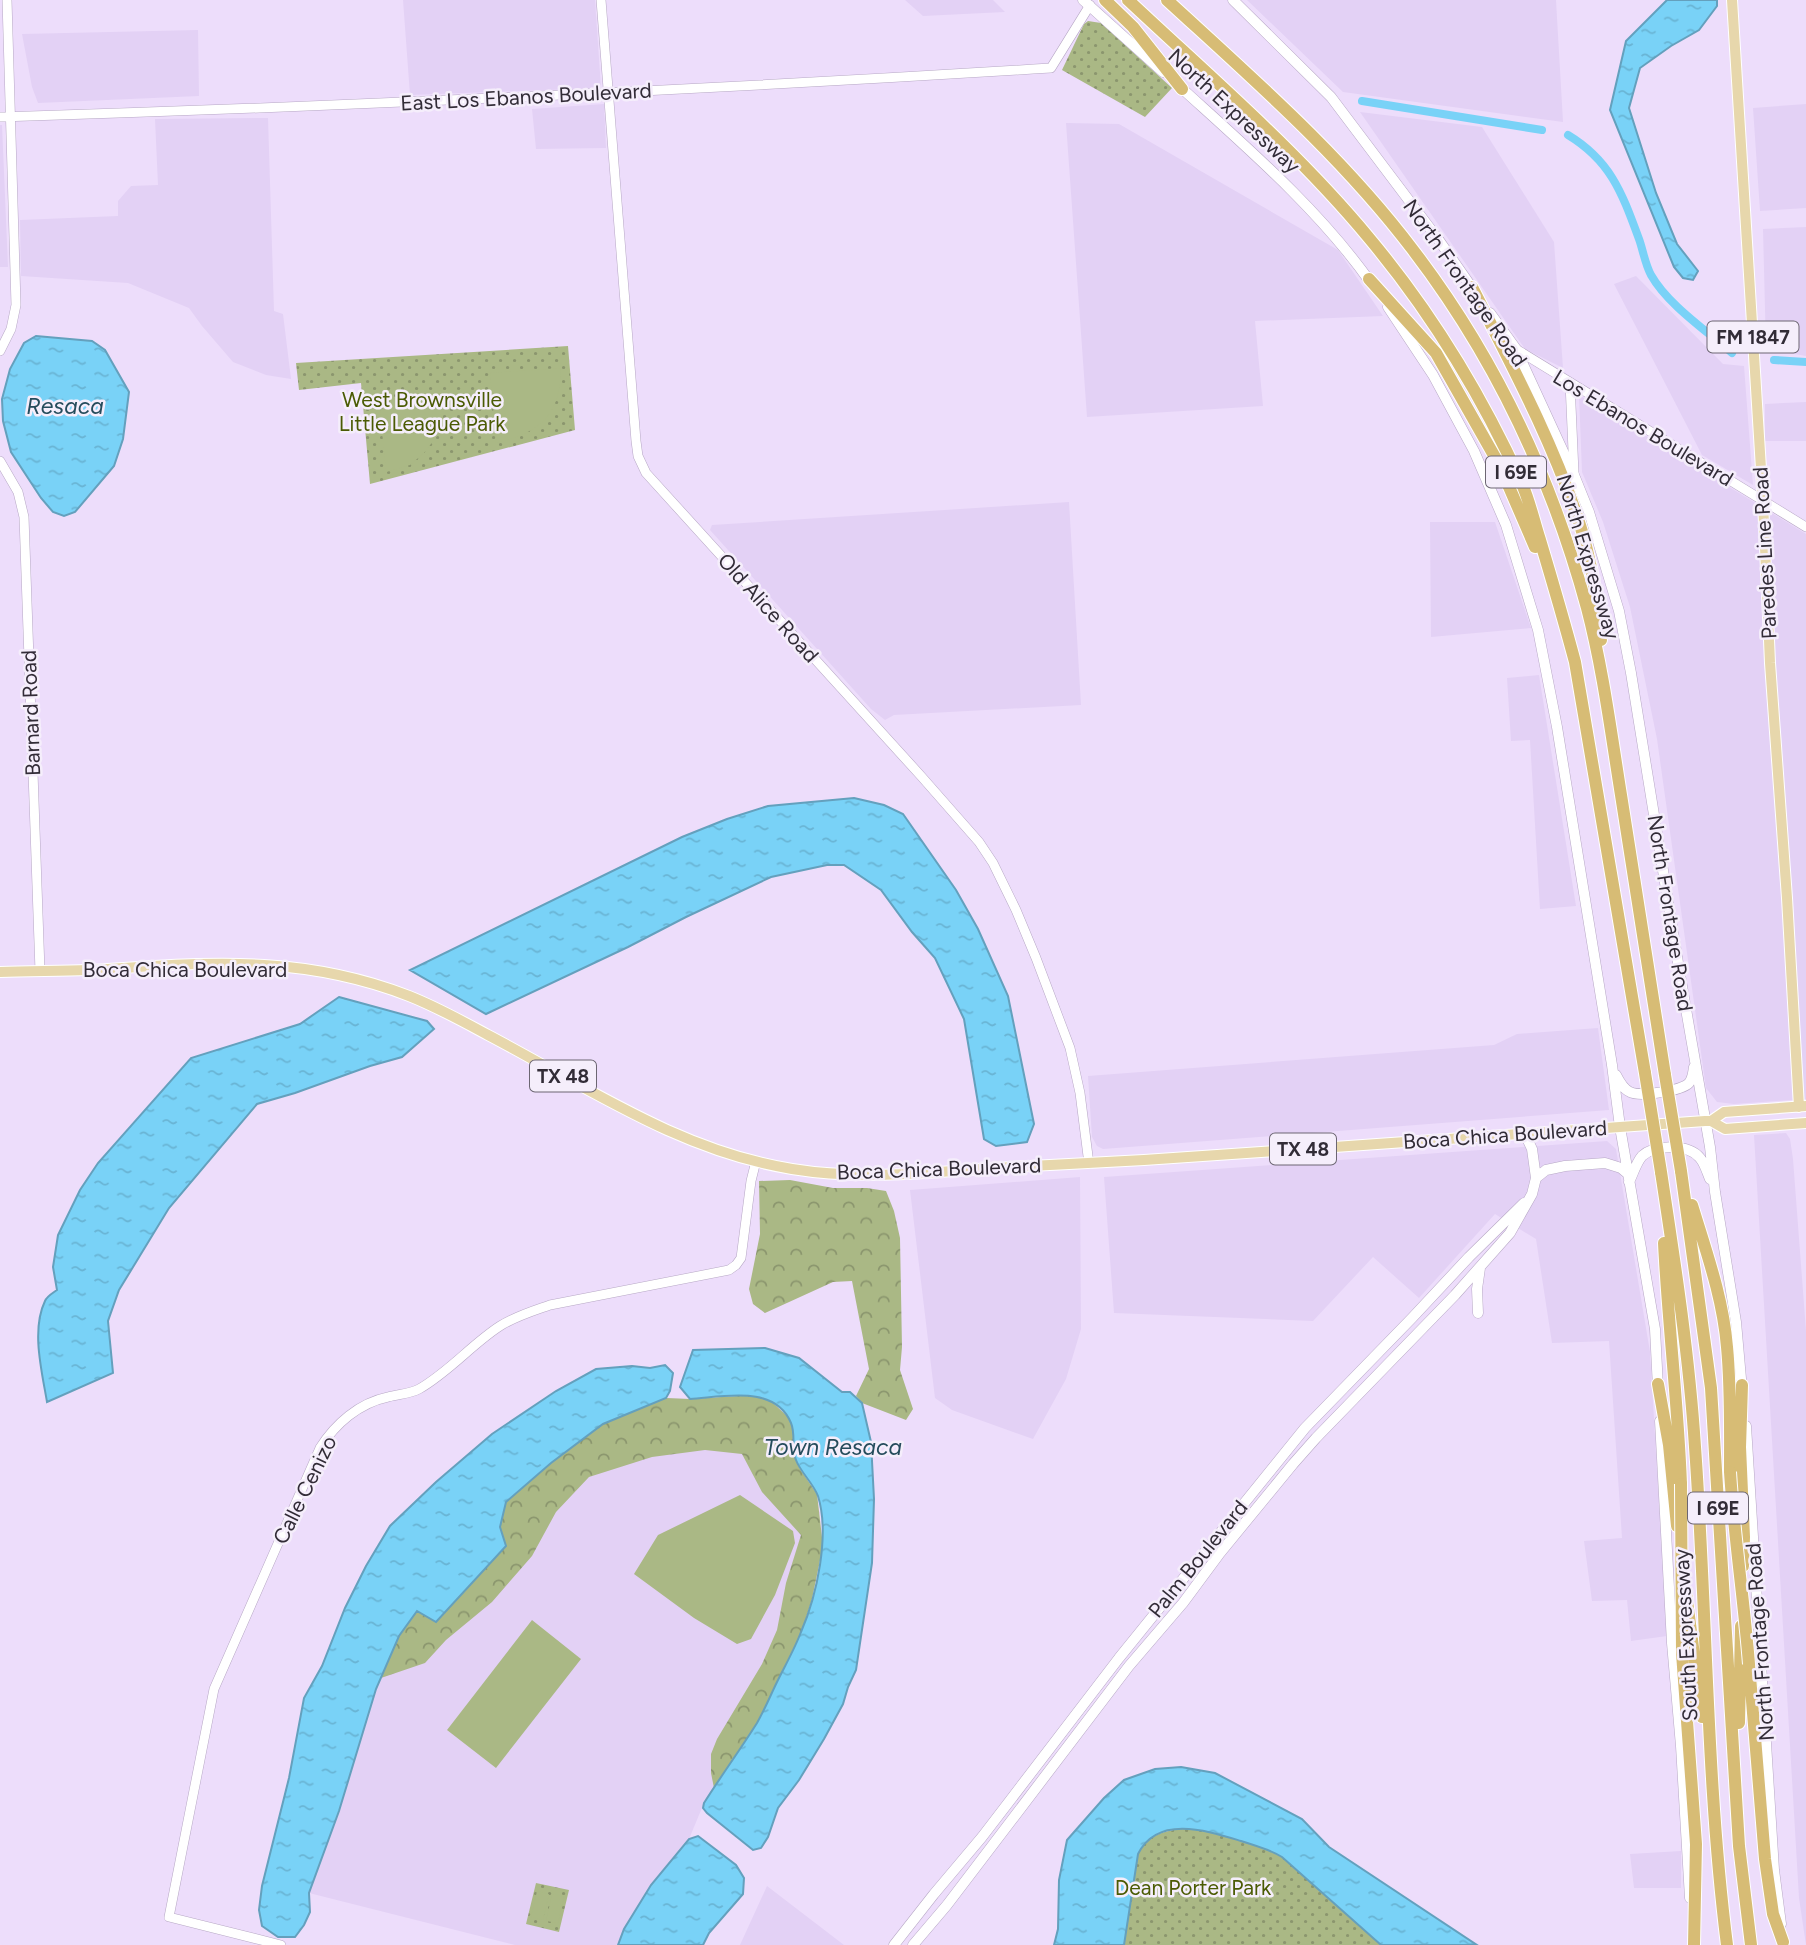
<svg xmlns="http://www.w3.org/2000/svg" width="1806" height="1945" font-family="Figtree,sans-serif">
<defs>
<pattern id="forest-crowns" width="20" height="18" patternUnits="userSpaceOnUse" patternTransform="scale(1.75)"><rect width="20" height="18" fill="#aab885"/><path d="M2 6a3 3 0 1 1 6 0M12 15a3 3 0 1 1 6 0" fill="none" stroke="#8b966e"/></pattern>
<pattern id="park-dots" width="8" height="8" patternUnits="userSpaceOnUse" patternTransform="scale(1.75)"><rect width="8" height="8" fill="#aab885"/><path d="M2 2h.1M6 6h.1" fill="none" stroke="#8b966e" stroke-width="1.8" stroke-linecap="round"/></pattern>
<pattern id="water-ripples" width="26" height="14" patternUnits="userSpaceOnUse" patternTransform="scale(1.75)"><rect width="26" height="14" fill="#79d2f7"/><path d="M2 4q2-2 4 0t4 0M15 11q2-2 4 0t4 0" fill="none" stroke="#69b4d4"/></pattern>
</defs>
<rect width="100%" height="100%" fill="#edddfb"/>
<!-- built -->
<path fill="#e3d1f5" d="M403 0H595L601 88 410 95Z
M905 0H993L1005 12 923 16Z
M1247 0H1556L1563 122 1343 92Z
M198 30 199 96 38 103 32 87 22 34Z
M604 104 606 148 536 149 532 109Z
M1806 104V208L1760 211 1753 108Z
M1360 112 1482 127 1554 242 1563 368 1525 349Z
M268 118 274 311 283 314 291 379 266 375 233 362 202 326 189 308 128 283 21 276 20 220 118 216V201L131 186 158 185 155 119Z
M1066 123 1119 124 1338 250 1383 316 1255 321 1263 406 1087 417Z
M0 125H2L8 267H0Z
M1806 227V356L1766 349 1763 229Z
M1636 276 1723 364 1744 366 1753 485 1702 455 1614 284Z
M1579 395 1806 534V1099L1734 1104 1717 1102 1706 1088 1657 739 1630 607 1603 522 1582 472Z
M1806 402V441H1765V404Z
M1069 502 1081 705 894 715 885 720 871 709 710 530 712 525Z
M1430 522H1495L1531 628 1431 637Z
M1539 675 1576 906 1540 909 1530 740 1511 741 1507 678Z
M1598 1028 1609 1110 1103 1149 1097 1146 1092 1137 1088 1076 1494 1045 1517 1034Z
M1786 1133 1790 1139 1793 1159 1806 1331V1945L1799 1898 1754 1135Z
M1607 1141 1616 1149 1650 1352 1667 1636 1631 1641 1627 1600 1592 1601 1584 1541 1622 1538 1609 1341 1552 1343 1536 1239 1495 1214 1419 1298 1373 1257 1313 1321 1114 1313 1104 1177Z
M1080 1177 1081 1329 1066 1379 1033 1439 952 1410 935 1398 910 1190Z
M666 1398 690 1399 820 1512 735 1754 704 1803 689 1839 651 1885 624 1929 618 1945H515L309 1893 339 1811 376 1689 399 1636Z
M1681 1851V1888H1634L1630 1854Z
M767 1886 844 1945H740Z"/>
<!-- forest -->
<path fill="url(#forest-crowns)" d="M790 1180 833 1188H867L886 1191 894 1211 900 1238 902 1347 900 1370 913 1409 906 1420 862 1403 856 1396 869 1369 852 1281 833 1282 765 1313 753 1304 749 1289 760 1234 759 1181Z
M753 1395 769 1399 787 1416 791 1423 794 1436V1455L800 1469 817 1494 823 1546 812 1599 802 1631 758 1722 714 1788 711 1773V1754L717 1739 762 1664 777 1630 786 1583 801 1535 762 1492 742 1454 705 1450 652 1457 589 1477 556 1512 532 1556 492 1602 446 1640 425 1663 381 1678 399 1636 417 1611 500 1527 506 1502 551 1463 603 1424 666 1398 690 1399Z"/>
<!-- park -->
<path fill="url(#park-dots)" d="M1088 21 1101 23 1172 88 1145 117 1062 70 1084 24Z
M568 346 575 430 370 484 361 383 299 390 296 363Z
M1185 1828 1213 1832 1270 1849 1282 1857 1381 1945H1124L1138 1854C1149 1833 1163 1832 1185 1828Z
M536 1883 569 1890 559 1932 526 1924Z"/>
<!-- garden -->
<path fill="#aab885" d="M561 368C560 416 541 432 496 443L490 373Z
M442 404 440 432 424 453 410 465 386 472 380 409Z
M740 1495 793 1531 795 1543 775 1595 751 1639 737 1644 694 1618 634 1574 658 1535Z
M532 1620 581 1659 496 1768 447 1730Z
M537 1891 549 1894 543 1920 531 1917Z
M552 1894 564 1897 558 1923 546 1921Z"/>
<!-- water -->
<path fill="url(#water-ripples)" stroke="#64a0bd" stroke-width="2" d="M1667 0H1717V6L1699 30 1671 46 1640 68 1629 108 1656 193 1677 244 1698 271 1693 280 1683 278 1674 267 1610 110 1626 41Z
M36 336 92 341 105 350 129 392 123 439 114 466 75 512 64 516 53 512 41 498 11 452 3 421 2 399 10 369 24 343Z
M854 798 884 805 903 814 956 890 978 929 1008 996 1034 1124 1027 1142 996 1146 984 1139 964 1019 935 958 912 932 881 890 844 865H827L771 877 686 917 628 947 486 1014 410 970 682 837 727 819 768 806Z
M339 997 427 1021 434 1029 402 1057 370 1066 295 1093 257 1104 169 1208 119 1290 108 1321 113 1373 47 1402C42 1372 31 1330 45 1301 47 1296 53 1293 57 1290L53 1267 58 1235 80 1190 98 1163 191 1058 300 1024Z
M765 1348 799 1358 842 1392H850L862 1403 871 1442 874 1499 872 1563 856 1670 848 1687 843 1704 824 1739 799 1780 778 1808 768 1837 761 1848 753 1850 707 1813 703 1808 704 1803C721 1776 740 1750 757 1723 765 1709 771 1694 778 1680 786 1664 795 1648 801 1632 817 1595 830 1535 818 1496 813 1483 801 1473 796 1460 791 1448 796 1435 791 1423 775 1384 723 1397 690 1399L680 1387 693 1350Z
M665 1365 673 1373 670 1391 666 1398 603 1424 551 1463 506 1502 500 1527 506 1546 436 1622 417 1611 399 1636 376 1689 339 1811 309 1893 310 1912 304 1925 295 1937H278L262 1926 259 1910 262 1886 289 1778 304 1698 322 1666 345 1608 366 1566 390 1526 436 1482 492 1434 556 1391 596 1369 632 1366 650 1368Z
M1181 1767 1215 1773 1302 1819 1329 1847 1477 1945H1381L1282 1857C1269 1849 1256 1846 1241 1841 1208 1831 1158 1814 1138 1854L1124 1945H1054L1058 1929 1059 1880 1067 1840 1104 1798 1124 1780 1155 1769Z
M698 1836 736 1865 744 1878 743 1894 709 1933 703 1945H618L624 1929 651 1885 689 1839Z"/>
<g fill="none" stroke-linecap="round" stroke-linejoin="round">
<!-- canal -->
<path stroke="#79d2f7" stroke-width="8" d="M1362 101 1542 130
M1568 135C1611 161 1622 193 1639 239 1643 250 1645 264 1651 275 1668 305 1707 331 1732 353
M1774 360 1806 362"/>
<defs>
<path id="tertiary" d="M601 0 636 441 638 456 646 473 921 776 979 842 993 863 1016 910 1036 958 1070 1048 1080 1093 1089 1164
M0 117C351 106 701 90 1051 68L1090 5
M1516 349 1806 527
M0 351 11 329 16 305 7 0
M1570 383 1574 473
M0 461 18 492 24 517 40 971
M281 1945 169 1917 214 1689 320 1448C335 1424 359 1403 388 1397 398 1394 410 1394 419 1389 449 1372 472 1344 500 1326 516 1316 533 1311 550 1305L729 1270 736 1265 741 1258 751 1181 756 1161"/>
<path id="secondary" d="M1083 0 1163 72
M1233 0 1331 97 1438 239 1475 292
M1177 84C1245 146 1318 208 1371 283
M1388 307 1433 375 1474 451 1506 525 1538 630 1557 727 1612 1065 1620 1127 1655 1329 1658 1388
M1490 313 1516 349 1574 475 1589 512 1619 611 1631 673 1679 969 1710 1147 1715 1192 1736 1322 1742 1390
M1616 1075C1619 1081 1623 1089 1630 1092 1640 1097 1681 1091 1689 1083 1693 1078 1693 1073 1694 1067
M1536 1178 1546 1170 1565 1166 1605 1163 1621 1168 1628 1174
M1629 1182C1633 1174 1636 1163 1642 1156 1655 1144 1689 1144 1700 1158 1705 1164 1707 1172 1710 1179
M1478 1313 1477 1289 1480 1268
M1660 1421 1672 1643 1681 1746 1690 1898
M1746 1426 1774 1870 1781 1924
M894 1945 934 1894 982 1837 1119 1658 1305 1428 1412 1318 1469 1257 1524 1203
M913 1945 947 1905 1129 1666 1183 1603 1220 1553 1293 1464 1316 1438 1455 1295 1510 1233 1532 1194 1536 1178 1532 1149 1525 1134"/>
<path id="primary" d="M1732 0 1763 501 1770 663 1787 898 1799 1107
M0 972C29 971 59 971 88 970 146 967 206 961 264 965 313 968 363 978 409 996 437 1007 462 1021 488 1035 587 1087 680 1151 792 1169 859 1180 927 1173 994 1168 1044 1165 1094 1163 1144 1160 1331 1147 1518 1135 1705 1121H1711L1724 1112 1806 1106
M1711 1121 1725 1129 1806 1123"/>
<path id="motorway" d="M1105 0 1133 27 1182 89
M1128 0C1210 77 1297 151 1369 238 1431 312 1482 396 1522 484 1530 502 1534 522 1540 540 1552 580 1564 621 1575 662L1645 1073
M1167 0C1253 79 1342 156 1413 250 1494 356 1552 479 1587 608 1603 669 1611 733 1621 795 1635 889 1650 982 1665 1075
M1369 279 1436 353 1500 466 1535 547
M1472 287C1511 364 1553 442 1580 525 1592 562 1597 601 1601 640
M1681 1171 1711 1388 1739 1846 1751 1945
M1661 1172C1675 1264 1689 1354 1695 1447 1707 1613 1706 1780 1727 1945
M1692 1205C1706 1251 1723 1298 1727 1347 1731 1388 1730 1431 1730 1472
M1664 1243C1668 1323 1678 1403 1681 1484
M1658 1384 1669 1445 1677 1526
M1742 1385 1740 1447 1744 1537 1743 1566
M1686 1593 1702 1717
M1682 1653 1696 1844 1694 1945
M1749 1664 1765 1859 1773 1914 1783 1942
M1739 1723 1741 1626"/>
</defs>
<!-- tertiary casing -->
<use href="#tertiary" stroke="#b7a8c5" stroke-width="10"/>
<!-- secondary casing -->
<use href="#secondary" stroke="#b7a8c5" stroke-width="11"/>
<!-- primary casing -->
<use href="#primary" stroke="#fff" stroke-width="12"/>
<!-- motorway casing -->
<use href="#motorway" stroke="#fff" stroke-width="14"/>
<!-- tertiary -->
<use href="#tertiary" stroke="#fff" stroke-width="9"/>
<!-- secondary -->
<use href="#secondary" stroke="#fff" stroke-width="10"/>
<!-- primary -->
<use href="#primary" stroke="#e7d7ac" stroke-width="10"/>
<!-- motorway -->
<use href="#motorway" stroke="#d7bc75" stroke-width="12"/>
<defs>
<path id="motorway-bridge" d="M1645 1073 1661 1172
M1665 1075 1681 1171
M1730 1472C1734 1536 1744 1600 1749 1664
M1681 1484 1682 1653"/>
</defs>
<!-- motorway-bridge casing -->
<use href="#motorway-bridge" stroke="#fff" stroke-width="14" stroke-linecap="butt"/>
<!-- motorway-bridge -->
<use href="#motorway-bridge" stroke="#d7bc75" stroke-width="12"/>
</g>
<g text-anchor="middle" stroke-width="5" stroke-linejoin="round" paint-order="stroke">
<!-- shield labels -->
<g fill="#f5eefb" stroke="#6c6672" stroke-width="2">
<rect x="1707.5" y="321.5" width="91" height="31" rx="5"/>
<rect x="1486" y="456.5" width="60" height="31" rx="5"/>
<rect x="530" y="1060.5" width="66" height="31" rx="5"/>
<rect x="1270" y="1133.5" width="66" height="31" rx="5"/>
<rect x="1688" y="1492.5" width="60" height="31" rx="5"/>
</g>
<g font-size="19" font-weight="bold" fill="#322c37">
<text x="1753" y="344">FM 1847</text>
<text x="1516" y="479">I 69E</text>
<text x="563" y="1083">TX 48</text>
<text x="1303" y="1156">TX 48</text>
<text x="1718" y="1515">I 69E</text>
</g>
<!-- street labels -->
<g font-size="21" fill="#322c37" stroke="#f5eefb">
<text transform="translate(526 97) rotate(-3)" y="7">East Los Ebanos Boulevard</text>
<text transform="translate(1234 111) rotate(43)" y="7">North Expressway</text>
<text transform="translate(1465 283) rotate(55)" y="7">North Frontage Road</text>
<text transform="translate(1643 428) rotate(31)" y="7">Los Ebanos Boulevard</text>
<text transform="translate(1765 553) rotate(-93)" y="7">Paredes Line Road</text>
<text transform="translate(1588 557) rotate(73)" y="7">North Expressway</text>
<text transform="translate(768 608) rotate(48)" y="7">Old Alice Road</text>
<text transform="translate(31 713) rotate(-92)" y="7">Barnard Road</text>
<text transform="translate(1670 913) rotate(81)" y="7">North Frontage Road</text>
<text x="185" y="977">Boca Chica Boulevard</text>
<text transform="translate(1505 1135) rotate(-4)" y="7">Boca Chica Boulevard</text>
<text transform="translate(939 1169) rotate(-2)" y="7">Boca Chica Boulevard</text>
<text transform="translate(305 1490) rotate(-64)" y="7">Calle Cenizo</text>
<text transform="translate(1198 1559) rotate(-51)" y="7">Palm Boulevard</text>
<text transform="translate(1686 1635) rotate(-93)" y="7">South Expressway</text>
<text transform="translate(1760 1642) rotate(-94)" y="7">North Frontage Road</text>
</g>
<!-- park labels -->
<g font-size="21" fill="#4b5b04" stroke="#f5eefb">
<text x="422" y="407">West Brownsville<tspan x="422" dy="24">Little League Park</tspan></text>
<text x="1193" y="1895">Dean Porter Park</text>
</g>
<!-- water labels -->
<g font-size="23" font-style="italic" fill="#254c5c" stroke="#f5eefb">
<text x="65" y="414">Resaca</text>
<text x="833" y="1455">Town Resaca</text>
</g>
</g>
</svg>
